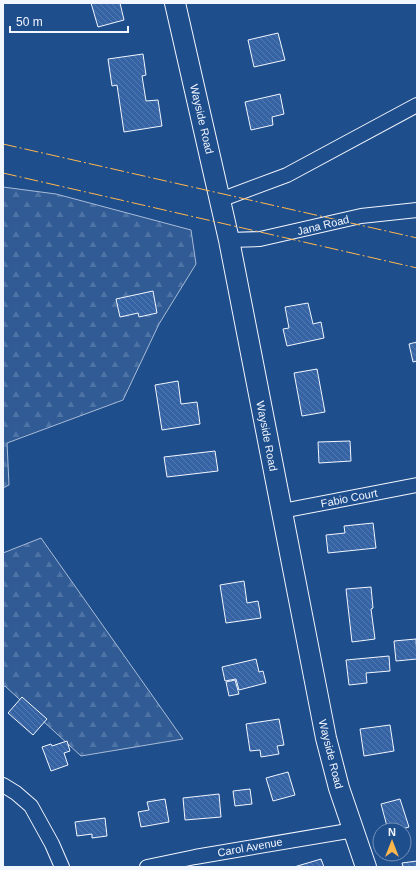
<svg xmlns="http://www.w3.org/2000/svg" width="420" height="870" font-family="Arial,sans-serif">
<defs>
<pattern id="forest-firs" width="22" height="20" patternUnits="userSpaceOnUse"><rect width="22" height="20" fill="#305b95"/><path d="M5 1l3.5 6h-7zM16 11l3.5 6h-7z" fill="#4e73a5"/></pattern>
<pattern id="building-back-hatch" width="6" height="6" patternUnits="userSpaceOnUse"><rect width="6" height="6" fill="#3563a3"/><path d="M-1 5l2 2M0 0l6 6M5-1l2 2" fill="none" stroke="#537ab1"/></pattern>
</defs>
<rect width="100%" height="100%" fill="#1f4e8c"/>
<!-- forest -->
<path fill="url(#forest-firs)" stroke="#a8bbd7" d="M3 187 56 194 191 230 196 264 159 324 123 400 7 443 9 485 3 488Z
M41 538 183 739 81 756 5 686 3 687V553Z"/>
<!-- building -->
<path fill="url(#building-back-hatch)" stroke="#f2f6ff" d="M91 3H120L124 20 98 27Z
M278 33 285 60 254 67 248 40Z
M143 54 146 75 142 76 146 101 158 100 162 126 124 132 117 85 112 86 108 59Z
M280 94 284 114 272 117 273 125 251 130 245 102Z
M153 291 157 313 139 317 138 313 120 317 116 299Z
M308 303 313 324 321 322 324 338 287 346 283 329 289 328 285 307Z
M417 342V361L413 362 409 344Z
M317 369 325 412 302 416 294 373Z
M178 381 181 404 197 402 200 424 162 430 155 385Z
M350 441 351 461 319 463 318 442Z
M215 451 218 471 167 477 164 457Z
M373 523 376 548 328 553 326 535 345 533 344 526Z
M244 581 247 603 258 601 261 618 226 623 220 585Z
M371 587 373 608 371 609 375 639 352 642 346 589Z
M416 639 417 659 396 661 394 641Z
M389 656 390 671 366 673 367 683 349 685 346 660Z
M256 659 259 672 263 671 266 683 239 690 236 679 225 681 222 667Z
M235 680 239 694 229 696 226 682Z
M22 697 47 719 33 735 8 713Z
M279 719 284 745 277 746 279 754 261 757 260 750 250 751 246 724Z
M390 725 394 751 364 756 360 729Z
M67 741 70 751 64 753 68 765 51 771 42 747 51 744 52 746Z
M288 772 295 795 273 801 266 778Z
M250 789 252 804 235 806 233 791Z
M219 794 221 817 185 820 183 798Z
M165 799 169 822 141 827 138 812 149 810 147 802Z
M400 799 409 827 399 830H388L381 804Z
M105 818 107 836 92 838V834L77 836 75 822Z
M321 859 324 867H294Z
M417 861V867H403L402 863Z"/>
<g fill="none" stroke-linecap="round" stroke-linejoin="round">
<defs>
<path id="street" d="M220 200 287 175 417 105
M229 240 260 239 361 216 417 210
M282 511 417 485
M3 785 16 793 31 806 52 844 62 867
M147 867 195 857 354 830"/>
<path id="secondary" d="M175 3 229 240 326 738 339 788 366 867"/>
</defs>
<!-- street casing -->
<use href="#street" stroke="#f2f6ff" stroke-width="16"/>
<!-- secondary casing -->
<use href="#secondary" stroke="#f2f6ff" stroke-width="22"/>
<!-- street -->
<use href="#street" stroke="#1f4e8c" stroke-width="14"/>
<!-- secondary -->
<use href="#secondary" stroke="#1f4e8c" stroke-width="20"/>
<!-- power -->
<path stroke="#ffb74d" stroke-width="1" stroke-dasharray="14 3 2 3" stroke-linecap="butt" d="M3 144 417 238
M3 173 417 268"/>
</g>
<g text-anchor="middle" stroke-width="3" stroke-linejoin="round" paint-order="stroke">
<!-- street labels -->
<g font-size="11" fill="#f2f6ff" stroke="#1f4e8c">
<text transform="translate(202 119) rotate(77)" y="4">Wayside Road</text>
<text transform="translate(323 225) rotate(-14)" y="4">Jana Road</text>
<text transform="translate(267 436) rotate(79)" y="4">Wayside Road</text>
<text transform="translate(349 498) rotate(-11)" y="4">Fabio Court</text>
<text transform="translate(331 754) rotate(76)" y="4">Wayside Road</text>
<text transform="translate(250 847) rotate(-10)" y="4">Carol Avenue</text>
</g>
</g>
<!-- border -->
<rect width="420" height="870" fill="none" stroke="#f2f6ff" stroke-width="8"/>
<!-- north arrow -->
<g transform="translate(392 842)"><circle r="19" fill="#1f4e8c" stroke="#7391ba"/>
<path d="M0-3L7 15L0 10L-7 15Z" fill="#ffb74d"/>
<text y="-6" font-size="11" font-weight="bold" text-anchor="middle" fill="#f2f6ff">N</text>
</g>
<!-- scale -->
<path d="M10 26v6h118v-6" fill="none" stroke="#f2f6ff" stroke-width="2"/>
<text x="16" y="26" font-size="12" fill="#f2f6ff" stroke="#1f4e8c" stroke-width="3" paint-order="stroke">50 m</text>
</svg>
